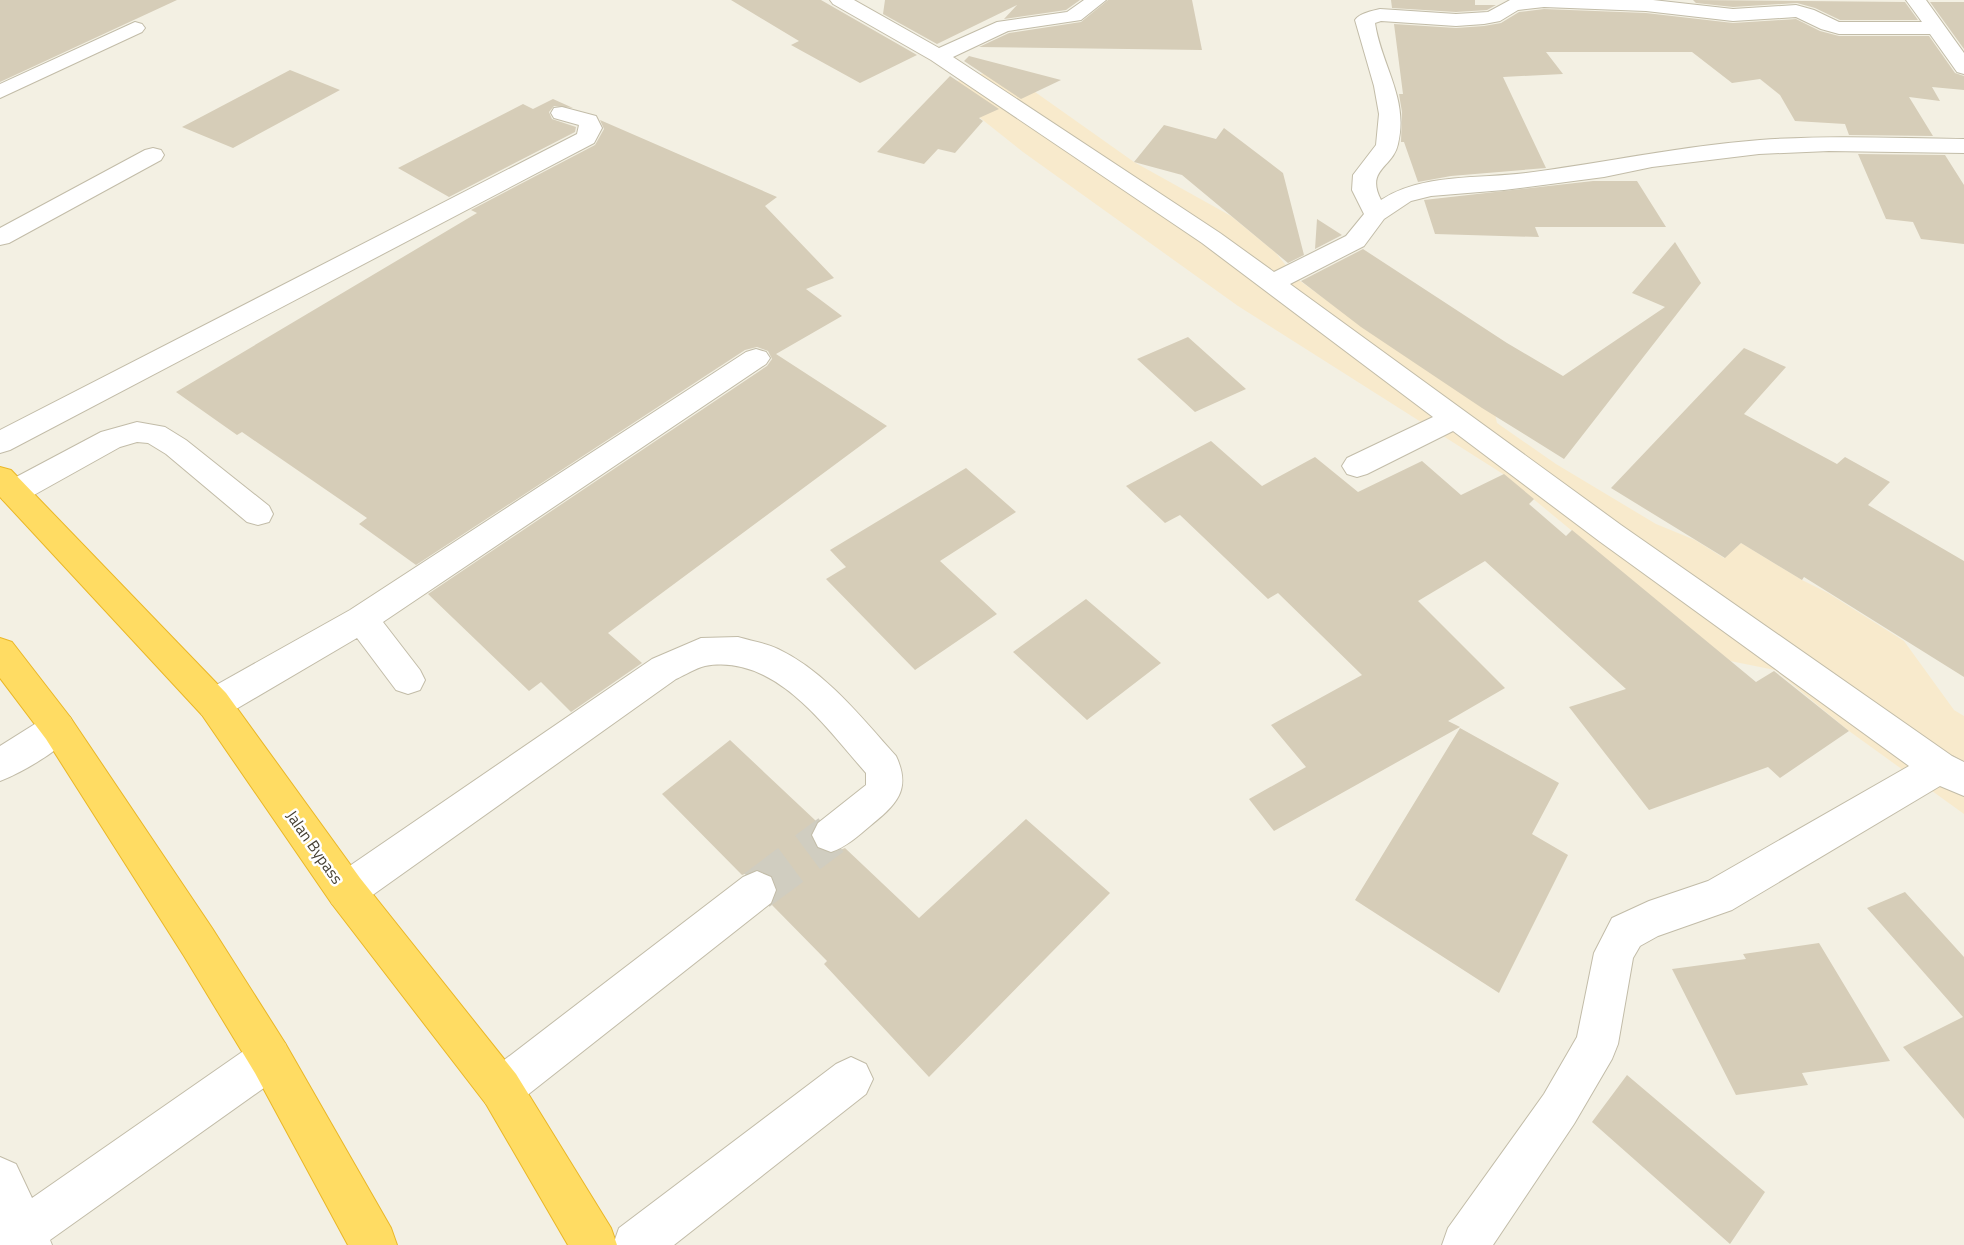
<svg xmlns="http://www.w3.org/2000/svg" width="1964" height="1245" font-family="'Titillium Web',sans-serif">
<rect width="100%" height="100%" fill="#f3f0e3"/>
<!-- commercial -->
<path fill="#f8eacc" d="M1001 68 1134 162 1231 216 1276 253 1296 278 1332 304 1495 414 1497 423 1556 464 1656 524 1695 540 1724 558 1741 543 1802 580 1828 593 1904 641 1954 710 1964 716V814L1849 731 1775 670 1730 661 1503 474 1238 306 1023 152 940 86Z"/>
<!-- building -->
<path fill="#d6cdb8" d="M0 0H177L0 82Z
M731 0H821L917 55 860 83 791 45 799 41Z
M885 0H1080L1066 10 1004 19 1017 5 937 44 883 14Z
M1108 0H1192L1202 50 979 47 1009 33 1081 22Z
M1391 0H1475V5H1496L1487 10 1456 12 1392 8Z
M1693 0 1905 2 1918 20H1840L1815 8 1797 3 1733 7 1696 3Z
M1930 2H1964V49Z
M1544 9 1646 13 1733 23 1796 19 1820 31 1839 36H1929L1955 73 1964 76V90L1932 87 1940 101 1909 97 1933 136 1849 135 1845 124 1795 121 1780 95 1760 79 1732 83 1692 52H1546L1563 74 1503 77 1546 168 1451 176 1418 182 1404 142H1401L1402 112 1399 94H1403L1394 24 1456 28 1484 26 1501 23 1519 12Z
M969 56 1061 80 1021 99 964 61Z
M290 70 340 90 233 148 182 127Z
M950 76 999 109 979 118 983 121 955 153 938 149 924 164 877 152Z
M553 99 573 108 554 106 549 112 552 119 576 127 575 132 449 197 398 168 523 104 533 109Z
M600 120 777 197 765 206 834 278 806 289 842 316 776 354 887 426 608 633 642 663 571 712 541 682 529 691 428 594 767 366 772 359 768 351 757 347 745 350 416 565 359 524 367 518 242 432 237 435 176 392 477 213 471 210 595 145 604 129Z
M1164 125 1216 139 1224 128 1283 173 1304 255 1288 263 1182 175 1134 162Z
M1858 154 1945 155 1964 185V244L1921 239 1913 222 1886 219Z
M1593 181H1637L1666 227H1535L1539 237 1435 234 1424 200Z
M1317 219 1342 235 1315 249Z
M1675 242 1701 283 1564 459 1482 408 1361 327 1301 281 1363 249 1507 343 1563 376 1665 307 1632 293Z
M1188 337 1246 389 1195 412 1137 359Z
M1744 348 1786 367 1744 414 1837 464 1845 457 1890 482 1868 505 1964 561V677L1804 577 1802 580 1741 543 1725 558 1611 488Z
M1211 441 1262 486 1315 457 1358 492 1422 461 1461 495 1504 474 1534 499 1529 504 1566 536 1572 530 1756 682 1774 671 1849 731 1780 778 1768 767 1649 810 1569 707 1626 689 1485 561 1418 601 1505 688 1448 721 1460 727 1274 831 1249 799 1306 767 1271 725 1362 675 1278 593 1268 599 1180 515 1165 523 1126 486Z
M966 468 1016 512 940 561 997 614 915 670 826 579 846 567 830 550Z
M1086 599 1161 663 1087 720 1013 652Z
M1460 728 1559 783 1532 834 1568 855 1499 993 1355 900Z
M730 740 816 821 810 834 816 848 830 854 845 848 919 918 1026 819 1110 893 929 1077 824 964 827 961 772 905 778 891 773 876 758 869 742 875 662 794Z
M1905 892 1964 957V1119L1903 1047 1963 1017 1867 908Z
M1819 943 1890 1061 1802 1073 1808 1085 1736 1095 1672 969 1746 959 1743 954Z
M1627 1075 1765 1192 1730 1244 1592 1122Z"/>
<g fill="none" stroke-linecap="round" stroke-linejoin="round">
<!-- minor-tunnel -->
<path stroke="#d0cdc0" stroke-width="42" stroke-dasharray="42 21" stroke-linecap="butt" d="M757 890 831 835"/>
<defs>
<path id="minor" d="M830 0H854L939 48 997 22 1067 12 1084 0H1106L1081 20 1008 31 953 57 1220 233 1274 272 1346 236 1364 214 1352 190 1353 175 1376 145 1379 114 1374 86 1355 20C1360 13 1372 11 1380 9L1456 14 1488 12 1510 0H1653L1733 9 1796 5 1814 10 1839 22H1922L1906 0H1926L1964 53V74L1957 72 1930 34H1839L1821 29 1796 17 1733 21 1646 11 1544 7 1518 10 1500 21 1484 24 1456 26 1381 21 1375 23C1381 65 1409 98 1398 144 1393 168 1365 169 1381 200 1422 173 1479 179 1526 173 1604 163 1681 146 1760 140 1828 135 1896 138 1964 139V153L1829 151 1759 154 1652 167 1604 177 1504 190 1431 196 1411 201 1384 219 1364 246 1290 284 1621 525 1952 756 1964 762V796L1940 786 1732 910 1658 936 1640 946 1633 958 1618 1044 1612 1059 1574 1124 1493 1245H1442L1448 1228 1544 1094 1577 1037 1594 953 1612 918 1649 901 1708 881 1909 766 1599 541 1453 431 1367 474 1357 477 1347 474 1342 466 1347 458 1433 417 1202 243 931 60 833 4Z
M135 22 142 24 145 28 142 32 0 98V84Z
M562 107 596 116 602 128 594 143 10 450 0 453V430L577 134 579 125 554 118 551 113 554 108Z
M153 148 161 150 164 155 161 160 9 243 0 245V228L145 150Z
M756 349 766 352 770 358 766 364 383 622 420 670 425 680 420 690 408 694 396 690 357 638 226 715 214 719 202 715 197 704 202 693 350 610 746 352Z
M137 422 165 427 186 440 269 506 273 514 269 522 258 525 247 522 166 454 148 443 137 442 120 447 25 500 14 503 3 500 0 494 3 484 101 432Z
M738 637C751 641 766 643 778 649 826 672 861 717 896 756 912 790 896 805 870 826 857 837 846 847 831 852L818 847 812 835 818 823 866 785V773C826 728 775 653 705 666 696 668 685 675 676 679L360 904 346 910 332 904 327 891 332 878 652 659 701 638Z
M58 713 70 717 76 728C66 748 21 773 0 781V746L46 717Z
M757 871 771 877 776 890 771 903 516 1104 501 1111 486 1104 479 1089 486 1074 743 877Z
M270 1037 285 1043 291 1058 285 1073 50 1240 52 1245H0V1157L16 1164 32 1198 255 1043Z
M851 1057 866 1064 873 1079 866 1094 674 1245H613L619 1228 836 1064Z"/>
<path id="highway" d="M0 467 11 470 226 693 360 878 516 1074 611 1228 617 1245H568L486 1104 332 904 202 715 0 497Z
M0 638 12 642 70 717 212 928 285 1043 391 1228 397 1245H348L255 1073 184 956 46 739 0 678Z"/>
</defs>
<!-- minor casing -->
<use href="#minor" stroke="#c2bca8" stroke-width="2"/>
<!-- highway casing -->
<use href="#highway" stroke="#eab727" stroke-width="2"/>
<!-- minor -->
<use href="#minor" fill="#fff" fill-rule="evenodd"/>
<!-- highway -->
<use href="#highway" fill="#ffdc63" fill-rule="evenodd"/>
</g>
<g text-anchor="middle" stroke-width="5" stroke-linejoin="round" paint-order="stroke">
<!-- street labels -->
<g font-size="16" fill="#464033" stroke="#fff">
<text transform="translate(315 847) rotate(55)" y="6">Jalan Bypass</text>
</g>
</g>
</svg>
